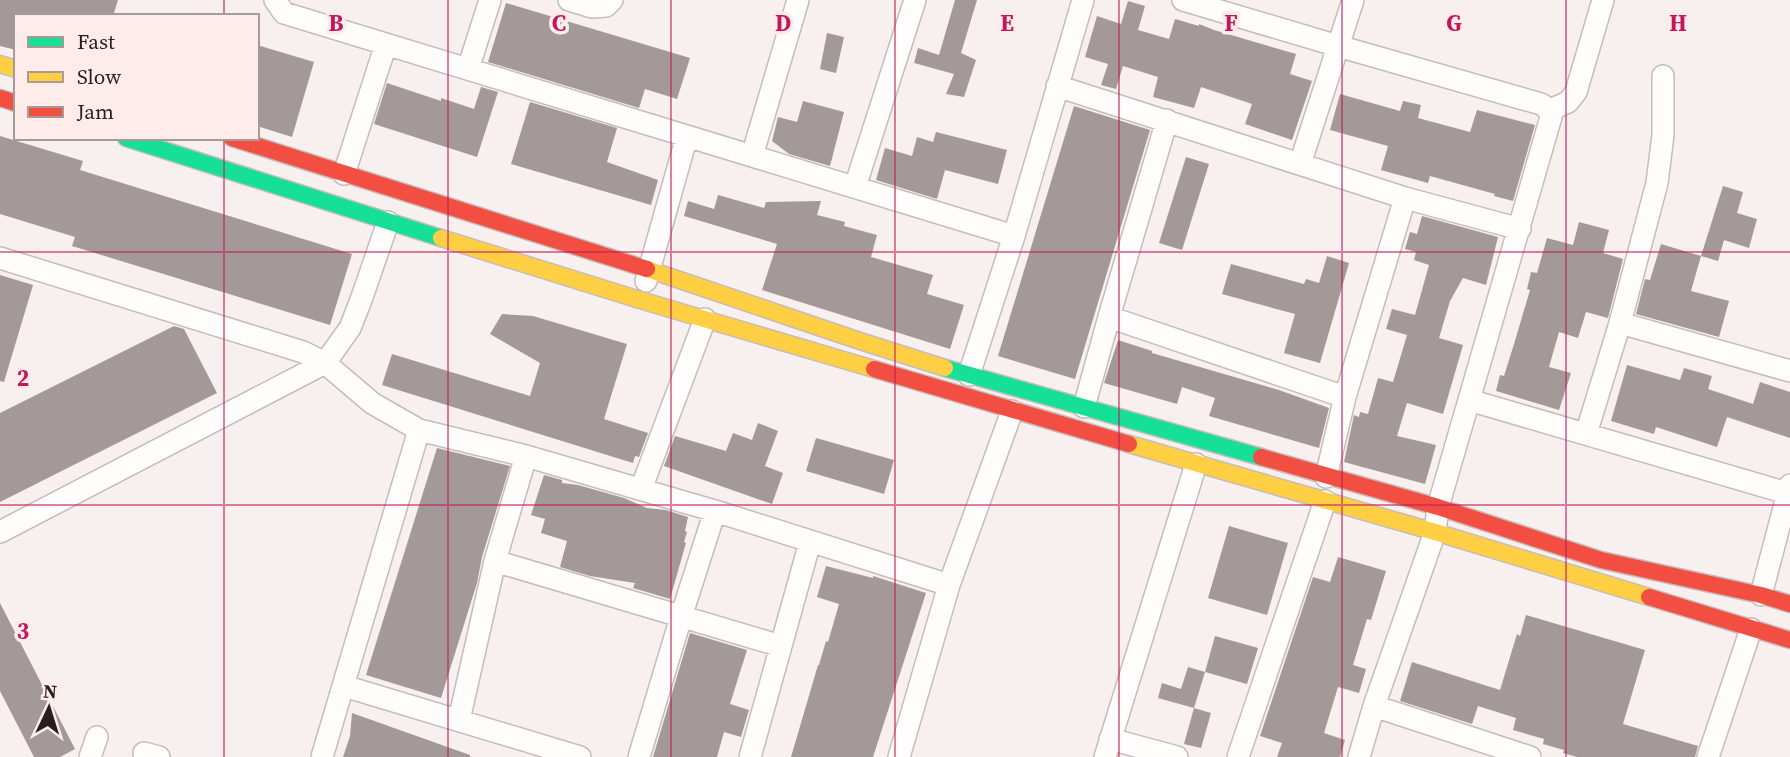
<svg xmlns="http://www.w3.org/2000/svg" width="1790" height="757" font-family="'Source Serif 4',serif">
<rect width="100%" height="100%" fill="#f8f0ee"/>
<!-- building -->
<path fill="#a29998" d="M0 0H118L113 16H16V50L0 46Z
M955 0H977L961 53 976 60 964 97 946 94 954 74 914 63 918 48 939 55Z
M1128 1 1145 6 1138 30 1169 39 1175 19 1199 26V24L1214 30 1296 54 1290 74 1312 81 1292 140 1245 124 1252 104 1201 87 1194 108 1153 97 1158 77 1123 66 1116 89 1101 85 1108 64 1085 57 1097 16 1121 24Z
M506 3 690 58 677 99 645 89 639 108 488 62Z
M827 33 844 37 836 73 820 69Z
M257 45 314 62 292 137 257 126Z
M387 83 441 101V98L474 109 481 87 498 92 477 157 374 124Z
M1340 94 1400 111 1403 101 1421 105 1418 118 1470 132 1477 110 1535 125 1513 201 1494 196 1495 194 1430 176 1428 183 1381 170 1388 146 1330 130Z
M803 101 844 112 830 166 789 154 772 141 778 117 797 122Z
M530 102 617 128 607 162 658 180 651 205 511 164Z
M1074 106 1150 130 1075 379 998 356Z
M936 132 1007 150 998 184 945 170 937 199 876 180 885 148 912 156 917 137 933 142Z
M0 136 83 161 80 170 352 254 330 325 72 246 75 237 0 214Z
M1186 157 1209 164 1182 250 1159 243Z
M1723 186 1743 192 1737 213 1757 219 1749 248 1724 240 1718 261 1701 256Z
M718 195 764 208 766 202 821 201 817 215 845 222 844 226 877 235 871 257 933 275 927 294 964 305 950 349 762 290 777 244 684 216 688 201 714 209Z
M1422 216 1498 237 1486 285 1463 278 1450 301 1439 338 1463 345 1443 414 1407 403 1397 436 1436 445 1425 484 1344 462 1354 415 1359 417 1360 412 1368 414 1378 378 1393 382 1407 335 1386 329 1392 309 1415 315 1429 265 1414 260 1416 252 1405 249 1410 232 1417 234Z
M1579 222 1609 230 1603 253 1623 259 1608 318 1586 312 1578 338 1559 332 1549 367 1571 373 1559 410 1496 391 1500 375 1504 376 1514 344 1530 290 1527 289 1531 272 1537 273 1547 238 1573 245Z
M1661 244 1701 256 1691 291 1729 301 1719 337 1636 314 1645 279 1650 280Z
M1327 256 1349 263 1320 363 1284 353 1295 314 1222 294 1231 264 1304 284 1306 279 1319 283Z
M0 275 33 285 4 382 0 381Z
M502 314 533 316 627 344 604 419 648 433 639 457 635 456 633 463 382 385 392 354 530 396 540 363 490 334Z
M174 326 184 329 217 393 0 502V413Z
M1118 340 1152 351V353L1279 390 1329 408 1319 448 1209 416 1215 398 1182 387 1177 404 1104 383Z
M1627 365 1680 380 1684 368 1712 376 1708 389 1753 404 1760 382 1790 392V438L1727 417 1717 447 1656 427 1654 434 1611 421Z
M758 423 778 431 765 466 783 473 772 504 664 466 675 436 726 451 733 433 752 440Z
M816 438 894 460 884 494 806 471Z
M437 448 510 466 482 557 477 583 441 698 366 675Z
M544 475 562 480V483L578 485 624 498 647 508 666 510 688 517 685 531 687 532 684 542 686 543 670 599 633 588 635 583 590 576 560 567 567 541 541 533 545 519 531 515Z
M1229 526 1288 543 1267 615 1208 598Z
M1338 557 1386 571 1371 620 1367 619 1353 665 1366 669 1359 693 1338 687 1324 733 1345 740 1340 757H1277L1282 743 1260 736 1313 577 1330 582Z
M826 566 873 578V576L926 593 873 757H791L818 665H819L826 641 828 642 839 604 817 597Z
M0 603 75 749 60 757H34L0 691Z
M1526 615 1645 650 1623 724 1698 746 1695 757H1577L1563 753 1564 750 1543 744 1544 739 1513 730 1516 718 1478 706 1472 724 1400 701 1412 662 1500 690 1517 634 1520 636Z
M690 633 747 650 730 704 749 710 741 737 724 732 717 757H653Z
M1215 636 1258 648 1247 684 1205 672Z
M1188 667 1205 672 1194 708 1158 698 1162 683 1181 689Z
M1194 708 1211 713 1201 748 1184 744Z
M352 713 470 755V757H343L350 736Z"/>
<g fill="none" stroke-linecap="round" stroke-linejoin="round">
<defs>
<path id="street" d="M275 0 284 13 1014 236
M569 0 592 7 606 6 612 0
M1183 0 1338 46 1541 104 1550 110 1551 117 1438 507 1435 532 1374 706 1359 757
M468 69 490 0
M1057 86 1405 198 1520 229
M1550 110 1568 102 1576 92 1603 0
M752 156 798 0
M1300 164 1353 0
M344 174 386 44
M855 187 915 0
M0 258 303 352 325 363 372 403 419 430 526 456 715 511 949 585
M646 281 687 136
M1109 317 1345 397
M1620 323 1790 371
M969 375 1014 236 1083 0
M1469 400 1787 493
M1084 407 1109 317 1167 120
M1586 434 1620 323 1657 183 1663 135V76
M1326 477 1345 397 1405 198
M641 489 705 319
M0 532 325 363 350 328 361 300 388 222
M495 561 781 646
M1761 595 1790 485
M344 686 580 757
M1374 706 1530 757
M459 720 495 561 526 456
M1110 739 1177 757
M144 753 159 757
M90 757 97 737
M322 757 419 430
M639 757 681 617 715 511
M750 757 810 542
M899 757 949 585 1012 411
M1105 757 1196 464
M1238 757 1325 501
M1708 757 1751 629"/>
<path id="fast" d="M126 138 441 238
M945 368 1261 457"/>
<path id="slow" d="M0 64 16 69
M441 238 640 300 874 369
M647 269 860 341 945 368
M1129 444 1435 532 1649 597"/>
<path id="jam" d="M0 98 16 103
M232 138 647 269
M874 369 1129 444
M1261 457 1438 507 1601 560 1761 595 1790 604
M1649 597 1790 640"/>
</defs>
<!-- street casing -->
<use href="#street" stroke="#c5bcbb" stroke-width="24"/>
<!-- fast casing -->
<use href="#fast" stroke="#c5bcbb" stroke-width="19"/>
<!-- slow casing -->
<use href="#slow" stroke="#c5bcbb" stroke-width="19"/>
<!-- jam casing -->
<use href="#jam" stroke="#c5bcbb" stroke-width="19"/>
<!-- street -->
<use href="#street" stroke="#fefdfc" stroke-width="21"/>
<!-- fast -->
<use href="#fast" stroke="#16e098" stroke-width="16"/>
<!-- slow -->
<use href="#slow" stroke="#ffcf43" stroke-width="16"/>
<!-- jam -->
<use href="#jam" stroke="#f24e42" stroke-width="16"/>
</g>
<!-- grid -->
<path fill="none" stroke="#c2185b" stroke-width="2" stroke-opacity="0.55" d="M224 0V16M448 0V757M671 0V757M895 0V757M1119 0V757M1342 0V757M1566 0V757M224 138V757M0 252H1790M0 505H1790"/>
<g font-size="23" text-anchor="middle" font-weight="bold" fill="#c2185b" stroke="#fdece9" stroke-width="7" stroke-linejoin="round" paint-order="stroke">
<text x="336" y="31">B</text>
<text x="559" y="31">C</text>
<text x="783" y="31">D</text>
<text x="1007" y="31">E</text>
<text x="1231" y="31">F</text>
<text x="1454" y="31">G</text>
<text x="1678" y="31">H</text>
<text x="23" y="386">2</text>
<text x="23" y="639">3</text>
</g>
<!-- legend -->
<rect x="14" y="14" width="245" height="126" fill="#fdece9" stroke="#a89a97" stroke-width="2"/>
<rect x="28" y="37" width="35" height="10" fill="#16e098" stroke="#a89a97" stroke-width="2"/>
<text x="77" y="49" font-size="21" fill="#281e1d">Fast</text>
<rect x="28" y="72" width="35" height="10" fill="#ffcf43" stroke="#a89a97" stroke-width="2"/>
<text x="77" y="84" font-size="21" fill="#281e1d">Slow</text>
<rect x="28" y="107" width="35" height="10" fill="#f24e42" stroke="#a89a97" stroke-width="2"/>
<text x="77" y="119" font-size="21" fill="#281e1d">Jam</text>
<!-- north arrow -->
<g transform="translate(49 708) rotate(4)" stroke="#fdece9" stroke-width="5" paint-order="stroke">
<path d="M0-5L12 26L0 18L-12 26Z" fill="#281e1d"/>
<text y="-10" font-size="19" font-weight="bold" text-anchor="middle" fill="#281e1d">N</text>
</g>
</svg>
